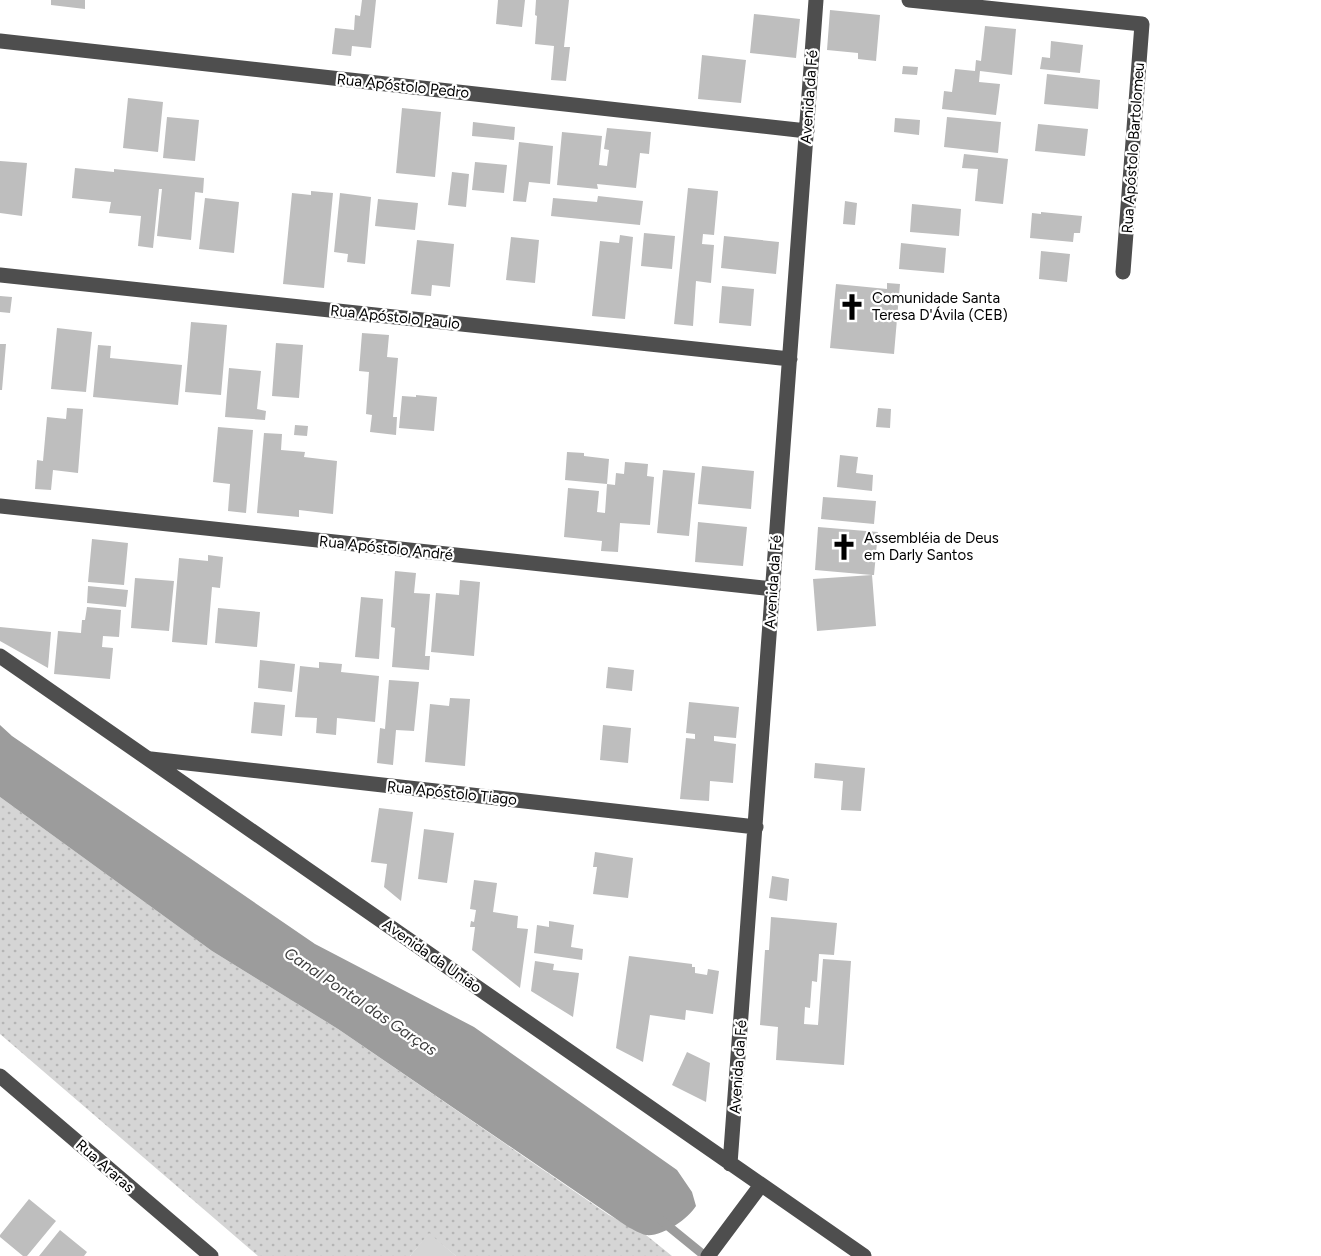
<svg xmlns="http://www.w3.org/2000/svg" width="1321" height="1256" font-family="Figtree,sans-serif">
<defs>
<pattern id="green-dots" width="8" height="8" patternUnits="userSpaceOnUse" patternTransform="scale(1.5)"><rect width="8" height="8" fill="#d5d5d5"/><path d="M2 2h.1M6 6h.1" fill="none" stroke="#b5b5b5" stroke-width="1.8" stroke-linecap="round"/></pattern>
</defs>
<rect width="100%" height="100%" fill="#fff"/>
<!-- green -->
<path fill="url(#green-dots)" d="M0 797 212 951 338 1029 609 1215 646 1235 672 1256H456L429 1234 410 1256H258L0 1034Z"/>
<!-- pitch -->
<path fill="#d5d5d5" d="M429 1233 456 1256H410Z"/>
<!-- water -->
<path fill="#9c9c9c" d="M0 725 12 736 315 944 474 1027 677 1170 692 1192 696 1206C688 1219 662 1237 646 1235 640 1234 633 1229 628 1227L338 1029 212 951 0 797Z"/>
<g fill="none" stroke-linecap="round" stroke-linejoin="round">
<!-- stream -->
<path stroke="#9c9c9c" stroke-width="9" d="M662 1221 705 1256"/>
</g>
<!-- building -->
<path fill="#bebebe" d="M51 0H85V9L51 5Z
M362 0H376L371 48 352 46 351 56 332 54 335 28 354 30 355 15 360 16Z
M498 0H525L522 27 496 24Z
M536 0H569L564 47H570L566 81 551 80 554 46 535 44 537 16 535 15Z
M830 10 880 15 876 61 858 59V53L827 50Z
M754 14 800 19 796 58 750 53Z
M985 26 1016 29 1012 75 980 71 979 82 1000 84 996 115 942 109 944 91 952 92 955 69 975 71 976 60 981 61Z
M1051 41 1083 45 1080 73 1040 69 1042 57 1050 58Z
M702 55 746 60 741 103 698 99Z
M903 66 918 67 917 75 902 74Z
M1047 74 1100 80 1098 109 1044 104Z
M128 98 163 102 158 152 123 148Z
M402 108 441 112 435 177 396 173Z
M167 117 199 120 195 161 163 158Z
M947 117 1001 122 998 153 944 147Z
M895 118 920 120 919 135 894 132Z
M473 122 515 127 514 140 472 136Z
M1038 124 1088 129 1085 156 1035 151Z
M607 128 651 132 649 154 640 153 636 188 597 184 598 189 557 185 562 132 602 136 599 165 607 166 609 150 604 149Z
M519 142 553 146 550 184 529 182 526 202 513 201Z
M964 154 1008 159 1003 204 975 201 978 169 962 168Z
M0 161 27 163 22 216 0 213Z
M475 162 507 165 504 193 472 190Z
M75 168 114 172V169L204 178 203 193 195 192 191 240 157 236 162 189H159L153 248 138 246 141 216 109 213 111 202 72 198Z
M452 172 469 174 466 207 448 205Z
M688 188 718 191 714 235 703 234 702 244 714 245 711 283 696 281 693 326 674 324Z
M311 191 333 193 324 288 283 284 292 193 311 195Z
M340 193 371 197 365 264 347 262 348 254 334 252Z
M598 196 643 201 640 225 551 216 553 198 597 202Z
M205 198 239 202 234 253 199 249Z
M378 199 418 203 415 230 375 226Z
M845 201 857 203 855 225 843 224Z
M912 204 961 209 959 236 910 232Z
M1041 212 1082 216 1080 233H1074L1073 242 1030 238 1032 213 1041 214Z
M644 233 675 236 672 269 641 266Z
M620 235 633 237 625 319 592 316 600 241 619 243Z
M724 236 779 242 776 274 721 268Z
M511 237 539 240 535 283 506 280Z
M417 240 454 244 450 287 432 285 431 296 411 294Z
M901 243 946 248 944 273 899 269Z
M1041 251 1070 254 1067 282 1039 279Z
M887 283 900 284 894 354 830 348 836 284 887 289Z
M722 286 754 289 751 326 719 323Z
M0 296 12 297 10 313 0 312Z
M191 322 227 325 221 395 185 392Z
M57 328 92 332 86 392 51 389Z
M362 333 389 335 387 357 398 358 393 417H397L396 435 370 432 372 415 366 414 369 372 359 371Z
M276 343 303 345 299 398 272 396Z
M0 344H6L2 390H0Z
M98 345 111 346 110 358 182 365 178 405 93 397Z
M229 368 261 371 257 409 266 411 265 420 225 417Z
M416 395 437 397 434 431 399 428 402 396 416 397Z
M67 408 83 409 78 473 53 470 51 490 35 489 37 460 43 461 47 417 66 419Z
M878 408 891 409 890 428 876 427Z
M295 425 308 426 307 436 294 435Z
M218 427 253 430 246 513 228 511 230 484 213 482Z
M264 433 282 434 281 450 305 452 304 457 337 461 333 514 299 510V517L257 513Z
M567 452 584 453V456L609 459 607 484 565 480Z
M840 455 858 457 856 473 873 475 872 491 837 487Z
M625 462 648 464 647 476 654 477 650 525 620 523 618 552 601 551 602 541 564 537 568 488 599 491 597 512 605 513 607 484 615 485 616 473 624 474Z
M702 466 754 471 751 509 698 504Z
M663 470 695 473 689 536 657 533Z
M823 497 876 501 874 524 821 519Z
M698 522 747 527 743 566 695 562Z
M818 527 878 532 874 575H872L876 626 817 631 813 579 872 575 815 570Z
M92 539 128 543 124 585 88 582Z
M208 555 223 557 220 588 212 587 207 645 172 642 179 558 208 561Z
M395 571 416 573 414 593 430 594 425 656H430L429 670 392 667 395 628 391 627Z
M135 578 174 581 169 631 131 628Z
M460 580 480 582 474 656 431 652 436 593 459 595Z
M88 586 128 590 126 607 87 603Z
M361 597 383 599 379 659 355 657Z
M87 607 121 610 119 637 103 636 102 647 113 648 110 679 54 674 58 631 81 633 82 620H85Z
M218 608 260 612 257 647 215 643Z
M0 627 51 632 48 668 0 641Z
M260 660 295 664 292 692 258 688Z
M319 662 342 664 341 672 379 676 375 722 337 718 336 735 316 733 317 718 295 717 300 666 319 668Z
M608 667 634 670 632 691 606 688Z
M389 680 419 682 414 731 396 730 393 765 377 763 380 728 385 729Z
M450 698 470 699 465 766 425 762 430 704 449 706Z
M254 702 285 705 282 736 251 733Z
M689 702 739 707 736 738 714 736V741L736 744 733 783 710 781 709 801 680 799 686 738 695 739V734L686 733Z
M603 725 631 728 628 763 600 760Z
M815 763 865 768 861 811 841 810 843 781 814 778Z
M379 808 413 812 401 901 384 887 387 864 371 862Z
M424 829 454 833 447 883 418 879Z
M595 852 633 858 628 898 593 894 597 867H593Z
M772 876 789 879 787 901 769 898Z
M474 880 497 883 493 912 518 916 517 928 528 929 520 988 472 950 475 927H470L471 921 474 922 476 910 470 909Z
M771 917 837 923 834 955 819 954 817 982 812 981 810 1008 805 1007 804 1024 818 1025 823 959 851 961 844 1065 776 1060 778 1027 760 1025 765 950H769Z
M549 921 574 925 571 947 583 949 582 960 534 953 537 925 549 927Z
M629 956 692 964V967H695V973L707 975 708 969 719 971 713 1014 686 1010 685 1020 650 1015 643 1062 616 1048Z
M535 961 554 964 553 970 579 973 573 1017 531 991Z
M687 1052 710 1063 706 1102 672 1085Z
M29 1199 56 1221 27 1256H23L0 1237V1235Z
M60 1230 87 1252 84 1256H39Z"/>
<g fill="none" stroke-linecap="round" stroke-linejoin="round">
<!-- minor -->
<path stroke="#4e4e4e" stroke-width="15" d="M909 0 1142 24 1123 272
M0 41 807 131
M0 275 790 359
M0 506 773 589
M0 656 864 1256
M151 759 756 827
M0 1076 211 1256
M730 1164 816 0
M708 1256 761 1185"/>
</g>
<!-- icons -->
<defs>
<symbol id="church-bare" viewBox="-9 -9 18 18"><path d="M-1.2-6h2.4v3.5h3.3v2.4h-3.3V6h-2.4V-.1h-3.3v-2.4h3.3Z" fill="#000" stroke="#fff" stroke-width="2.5" paint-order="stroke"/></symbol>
</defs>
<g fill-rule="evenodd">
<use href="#church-bare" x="833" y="288" width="38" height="38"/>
<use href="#church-bare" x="825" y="528" width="38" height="38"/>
</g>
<g text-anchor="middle" stroke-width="4.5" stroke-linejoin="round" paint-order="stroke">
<!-- street labels -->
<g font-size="15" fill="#000" stroke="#fff">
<text transform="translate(403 86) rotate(6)" y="5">Rua Apóstolo Pedro</text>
<text transform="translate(809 97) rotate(-86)" y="5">Avenida da Fé</text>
<text transform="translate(1133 148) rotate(-86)" y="5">Rua Apóstolo Bartolomeu</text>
<text transform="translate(395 317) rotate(6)" y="5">Rua Apóstolo Paulo</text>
<text transform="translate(386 548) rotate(6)" y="5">Rua Apóstolo André</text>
<text transform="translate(773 582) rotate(-86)" y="5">Avenida da Fé</text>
<text transform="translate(452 793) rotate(6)" y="5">Rua Apóstolo Tiago</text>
<text transform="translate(432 956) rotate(35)" y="5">Avenida da União</text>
<text transform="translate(738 1067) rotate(-86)" y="5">Avenida da Fé</text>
<text transform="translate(105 1166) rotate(41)" y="5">Rua Araras</text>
</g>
<!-- poi labels -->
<g font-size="15" fill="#000" stroke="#fff" text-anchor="start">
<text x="872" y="303">Comunidade Santa<tspan x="872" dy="17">Teresa D'Ávila (CEB)</tspan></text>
<text x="864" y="543">Assembléia de Deus<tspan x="864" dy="17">em Darly Santos</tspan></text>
</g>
<!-- water labels -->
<g font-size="16" font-style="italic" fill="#3d3d3d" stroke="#fff">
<text transform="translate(361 1001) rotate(34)" y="6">Canal Pontal das Garças</text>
</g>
</g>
</svg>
